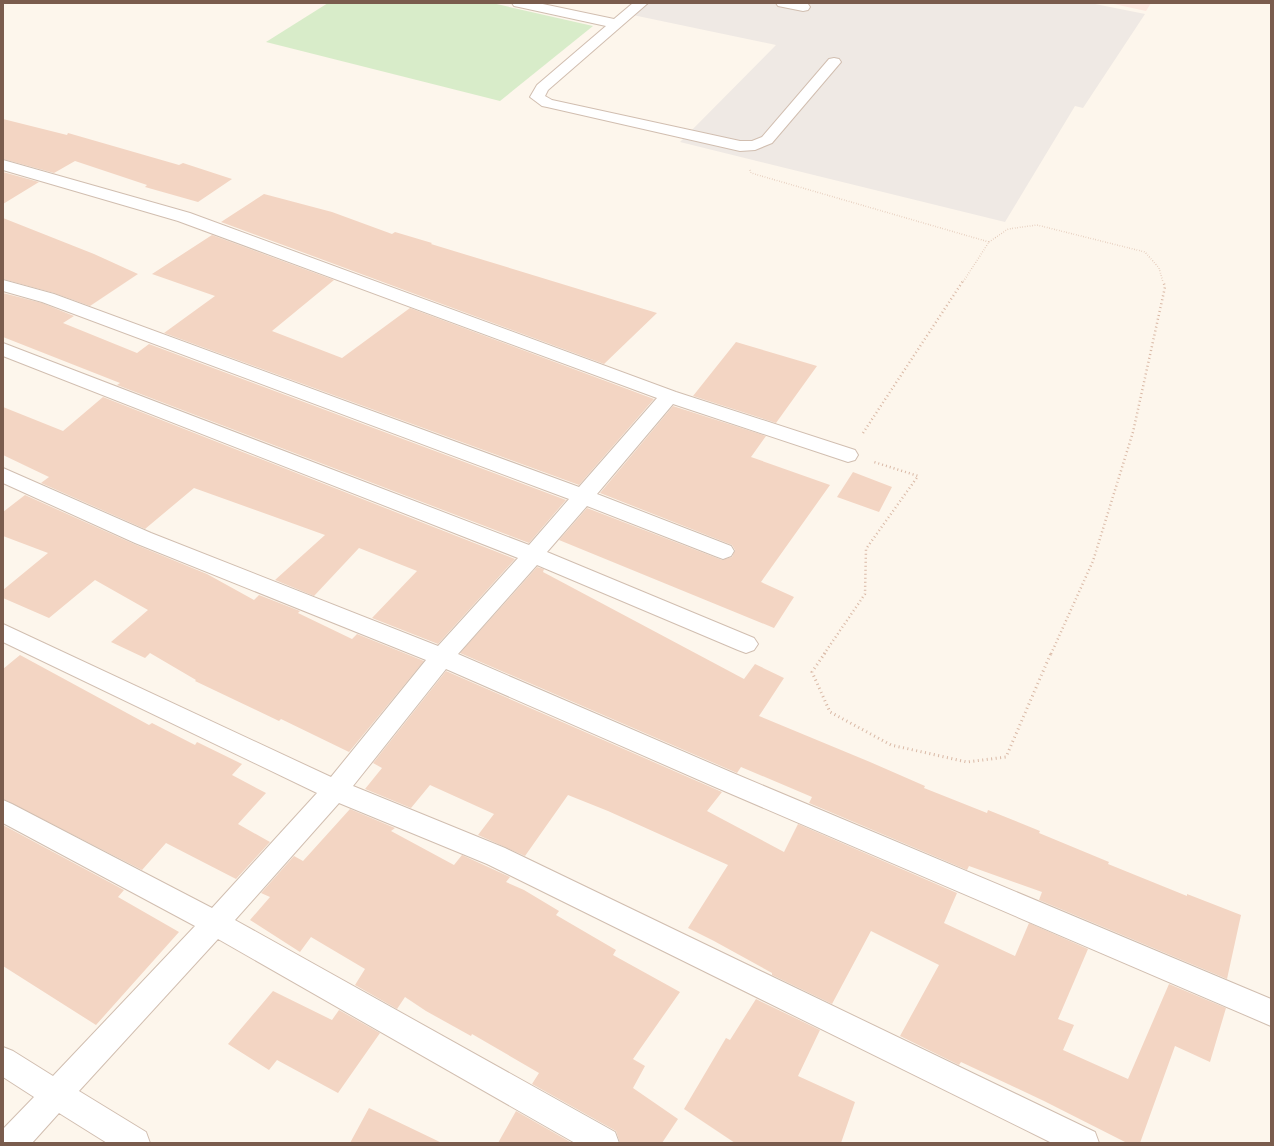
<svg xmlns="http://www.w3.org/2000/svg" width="1274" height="1146" font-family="Quicksand,sans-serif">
<rect width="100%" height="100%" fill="#fdf6ec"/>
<!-- commercial -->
<path fill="#fde8e0" d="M1109 3H1151L1146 11Z"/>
<!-- industrial -->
<path fill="#efe9e4" d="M642 3H1090L1145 14 1083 108 1075 106 1005 222 680 142 776 45 628 14Z"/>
<!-- green -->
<path fill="#d8ecc9" d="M328 3H492L593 26 500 101 266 42Z"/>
<!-- building -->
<path fill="#f3d5c3" d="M3 119 67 135 68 133 179 165 183 163 232 179 198 202 145 187 147 185 75 161 54 173 3 159Z
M3 172 39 182 3 204Z
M264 194 332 212 392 234 395 232 432 243 431 244 657 313 604 364 221 222Z
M3 218 94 254 138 274 90 306 54 293 3 279Z
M212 235 334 280 272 331 342 358 410 308 654 399 579 485 164 333 215 296 152 274Z
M3 293 42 303 74 316 63 323 137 353 149 344 566 500 529 543 117 385 120 383 3 337Z
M736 342 817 366 776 423 693 396Z
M103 397 515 559 438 644 372 618 417 571 359 548 314 596 275 580 325 535 194 488 145 529 41 483 49 477 3 455V407L63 431Z
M673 406 766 436 751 457 830 485 761 582 794 597 774 628 559 540 587 508 722 560 732 557 735 550 732 545 600 493Z
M853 472 892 487 879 512 837 497Z
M25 495 134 544 207 574 254 600 259 595 300 611 298 613 352 639 357 634 424 661 349 752 281 719 279 721 195 681 196 680 150 653 145 658 111 642 148 610 95 580 49 618 3 598V590L48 553 3 536V512Z
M537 567 544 569 543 572 744 679 755 664 784 678 759 716 870 762 925 786 924 788 987 813 988 810 1040 831 1039 833 1109 862 1108 864 1187 896V894L1241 915 1227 979 1039 900 1042 892 969 866 967 870 809 803 812 797 741 767 737 773 460 653Z
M20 655 149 725 152 723 195 745 197 742 242 764 232 775 266 793 238 824 270 842 236 879 166 843 142 870 3 799V669Z
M446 671 722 792 707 811 784 852 798 824 957 893 944 923 1015 956 1029 923 1088 949 1058 1019 1074 1025 1063 1050 1128 1079 1169 984 1226 1008 1210 1062 1175 1046 1140 1143H1127L1044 1101 961 1062 959 1065 900 1036 939 965 871 931 832 1004 772 975V973L714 941 688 928 728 865 608 811 568 795 525 856 478 835 494 814 430 785 411 808 365 789 382 768 373 763Z
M350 809 395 828 391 831 454 865 462 855 510 877 506 882 524 890 559 911 556 915 616 950 613 955 680 992 633 1059 645 1066 633 1088 678 1119 662 1143H620L616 1131 532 1084 539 1073 472 1034 471 1036 426 1011 405 997 397 1009 355 985 365 969 311 937 300 952 250 920 270 897 261 893 294 856 303 861Z
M3 825 124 890 118 897 179 932 96 1025 3 966Z
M273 991 332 1020 339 1010 380 1033 338 1093 277 1060 269 1070 228 1044Z
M756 999 820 1030 798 1076 855 1102 841 1143H735L684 1109 726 1038 730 1040Z
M369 1108 442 1143H350Z
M516 1111 572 1143H498Z"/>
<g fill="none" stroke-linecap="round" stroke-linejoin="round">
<defs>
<path id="lane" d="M512 3H538L614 19 633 3H648L548 90 545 96 552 100 740 141H752L762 137 829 59 834 58 839 59 841 62 772 143 755 150 740 151 547 107 542 106 530 97 537 85 606 26 519 7 514 6Z
M776 3 808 4 810 7 808 10 803 11 778 6Z"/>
<path id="street" d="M3 160 190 213 676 392 855 450 858 455 855 460 848 462 673 404 597 494 731 546 734 551 731 556 723 559 715 556 587 506 547 552 754 638 758 644 754 650 746 653 738 650 537 565 458 654 733 773 1271 999V1026L715 787 446 669 353 786 505 848 1095 1132 1099 1143H1052L487 864 339 803 235 920 615 1132 619 1143H575L218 939 79 1091 146 1132 150 1143H107L59 1113 32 1143H3V1129L34 1097 3 1077V1047L13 1051 53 1076 195 926 3 823V800L12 804 212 908 317 793 3 642V624L331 777 426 660 135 543 3 483V468L151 533 438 646 518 558 3 356V343L529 545 569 499 42 302 3 291V280L54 294 579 487 657 398 178 221 3 170Z"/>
</defs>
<!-- lane casing -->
<use href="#lane" stroke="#d1beb0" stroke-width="2"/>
<!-- street casing -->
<use href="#street" stroke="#d1beb0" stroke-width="2"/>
<!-- path-far2 -->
<path stroke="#d9b8a5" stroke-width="1.5" stroke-dasharray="0.5 2" stroke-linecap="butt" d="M750 170 751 173 989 242 963 282
M989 242 1008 229 1037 225 1145 252 1159 268 1163 282"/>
<!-- path-far1 -->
<path stroke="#d9b8a5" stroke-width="2.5" stroke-dasharray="1 3" stroke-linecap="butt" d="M863 433 963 281
M824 654 865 594 866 549 918 476 874 462
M1051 654 1093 561 1133 432 1165 287 1163 281"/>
<!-- path -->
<path stroke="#d9b8a5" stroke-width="3" stroke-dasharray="1 3.5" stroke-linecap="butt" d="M825 653 812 672 830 712 891 745 967 762 1006 757 1051 653"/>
<!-- lane -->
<use href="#lane" fill="#fff" fill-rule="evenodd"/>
<!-- street -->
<use href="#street" fill="#fff" fill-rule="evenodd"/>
</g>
<!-- border -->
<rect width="1274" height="1146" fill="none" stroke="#7a5c4d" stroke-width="8"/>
</svg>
